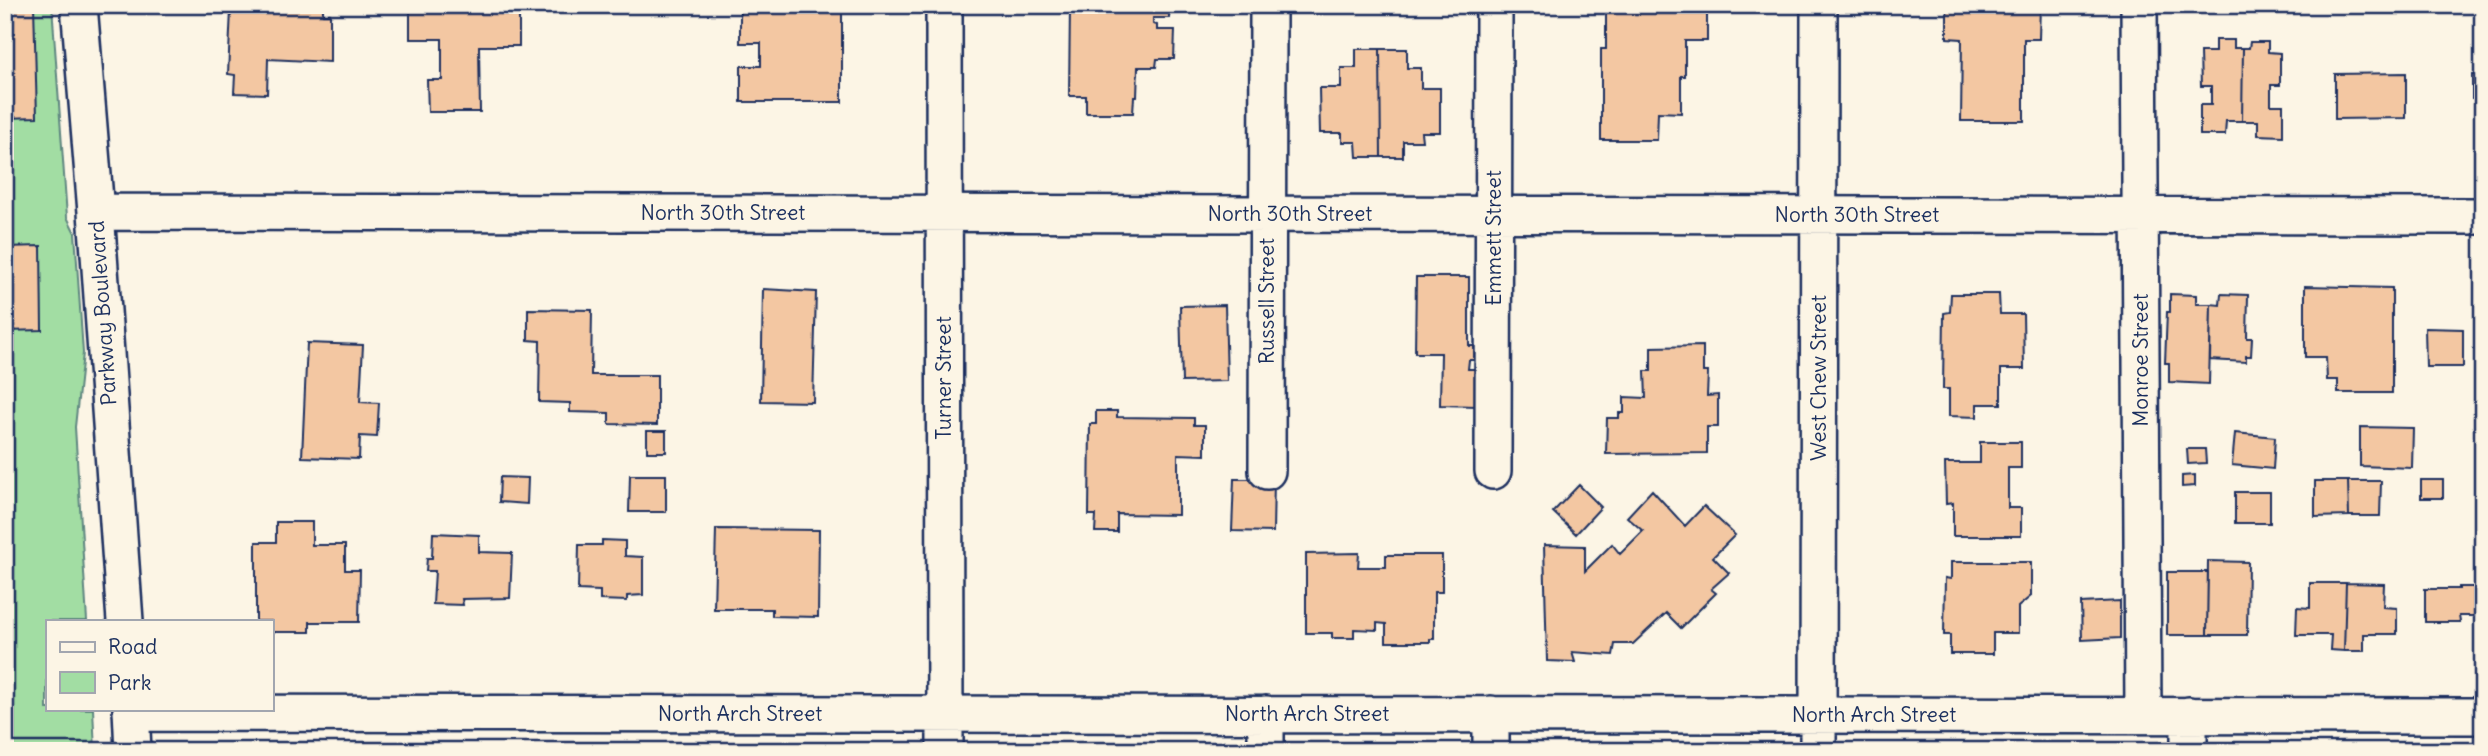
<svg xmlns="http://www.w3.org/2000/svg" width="2488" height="756" font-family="Delius,sans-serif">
<rect width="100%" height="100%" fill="#fcf5e5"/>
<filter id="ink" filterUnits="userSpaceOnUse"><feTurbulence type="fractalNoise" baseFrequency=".0143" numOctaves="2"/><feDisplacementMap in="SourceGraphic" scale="14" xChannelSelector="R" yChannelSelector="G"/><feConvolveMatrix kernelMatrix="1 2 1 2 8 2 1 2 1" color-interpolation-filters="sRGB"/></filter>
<g filter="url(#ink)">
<!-- green -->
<path fill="#a2dda3" stroke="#5e8680" stroke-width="2" d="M5 5H52L67 217 75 233 83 353 75 427 87 621H47V709H93L95 751H5Z"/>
<!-- building -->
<path fill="#f3c7a2" stroke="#1b2f5e" stroke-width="2" d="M5 5H34L37 117 5 118Z
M262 5H323V14H330V62L268 59 267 94 234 93 235 75 228 74 231 10 262 11Z
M410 5H519V46H479L480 112H428L427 80H442V39H410Z
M740 5H786V9L804 10V5H832V9L842 10V102H741V66H761V43H740Z
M1070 5H1169V18H1153V24L1157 25V30H1175L1174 59H1157L1156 67H1138L1137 97H1134L1133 113H1086V96H1069Z
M1213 5H1259V11L1213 10Z
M1707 5V41H1685V76H1681V113L1658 112 1657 140H1601V49H1606V6Z
M1947 5H2040L2039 39H2024V121H1961L1962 39 1947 38Z
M2215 40H2234V48H2243L2242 121H2226L2225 135H2200V105H2211V86H2201L2200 52H2215Z
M2250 42H2268V52L2280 53V85H2271V105H2283V136L2258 135V121H2242L2243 48H2249Z
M1356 49H1380L1381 157H1357L1356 142H1342V133H1320L1319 88H1341V68H1356Z
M1380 49H1407V68H1421V88H1440V132H1421L1422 141H1403V157H1381Z
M2406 73V118L2335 119V74Z
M2472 75H2483V98H2472Z
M41 246 42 330 5 331V247Z
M1416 277H1469V346H1474V360H1469L1468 369H1478L1477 406 1440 405 1441 353H1415Z
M2305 286 2392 288V393H2338V380H2327L2326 357H2305Z
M763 289 816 292 813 402 761 401Z
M1951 294H1999L2000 314H2023L2024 369H2001V404H1977V417L1949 416V389H1943L1944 313 1950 312Z
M2170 294 2196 295V304H2211L2209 384 2169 382V363H2165L2167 312H2170Z
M2221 294 2248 295 2247 338H2252L2251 356H2246V362L2210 360 2211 304 2220 305Z
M1225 305 1227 381 1182 382 1180 306Z
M528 309 592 310 591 375H657V425L609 424V413L570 412V403L539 402 540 341 528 340Z
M2425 328 2463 329V367H2426Z
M307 343 363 345 360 402 379 403 377 437 360 436 359 459 302 457Z
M1703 346V372H1708L1707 396 1718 395V427H1707V453L1606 454 1607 418H1619V413H1624V397L1646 398 1645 371H1651V347Z
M1096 411H1117V417L1194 418V425H1205V455L1178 454V515L1117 514V532H1095L1096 515H1089L1090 424H1096Z
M2360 427 2413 428 2412 468 2360 466Z
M647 431H666V452H647Z
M2235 433 2275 437 2273 469 2232 465Z
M1980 442H2021V468H2008V508H2021V536H1953V503L1946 504 1945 463H1980Z
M2187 449H2205L2206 463 2188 464Z
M630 475H666V512H629Z
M2195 475V486L2182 487V476Z
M500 477 528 478 527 504 499 502Z
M1234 479H1274L1273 532 1232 531Z
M2421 480H2443V498H2421Z
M2315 481H2348L2349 516 2315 517Z
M2348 481H2381L2380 516H2349Z
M1579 485 1601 507 1576 534 1553 512Z
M1652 490 1685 526 1704 506 1735 535 1713 557 1729 573 1711 589 1716 593 1681 628 1666 613 1633 644H1615L1613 655 1572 652 1575 662 1547 661 1544 545 1585 546V571L1612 544 1620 554 1643 531 1627 517Z
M2235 492H2270V523H2235Z
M276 522H312V545H345V570H360L359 622H310V632H271V621H256V542H276Z
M716 529 819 530 818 617 772 616V609H714Z
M433 533 479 535V552L512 553 510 598 462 599 463 605 433 604 435 571H426L427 558H432Z
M602 540 625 541V556L643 557V595L627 596V601L600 600V591L578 590 579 545H602Z
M1359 553 1358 567H1386V555H1442V592H1434V639H1430V642H1386V624L1377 623V630L1354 629V638H1332V633H1306V554Z
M2208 561 2248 562 2247 635H2207Z
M1951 562H2031V596L2018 607V633H1993V654H1950V635H1944L1945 578 1951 579Z
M2167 572H2208L2207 635H2167Z
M2310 583H2346L2344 651 2330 650 2331 635H2296L2297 607 2310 608Z
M2346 583 2384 584 2383 607 2397 608V634H2364V651H2344Z
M2459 587H2483V616H2459L2460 622H2425V589H2459Z
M2120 601V638L2082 640 2081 603Z"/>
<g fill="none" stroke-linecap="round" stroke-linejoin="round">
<defs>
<path id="minor" d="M79 5 96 212 125 621
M944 5 945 751
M2139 5 2143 715
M96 212 2483 216
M1267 471 1268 5
M1493 471 1494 5
M131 709 133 751
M131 713 2483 716
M1266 714V751
M1491 751V714
M1818 751 1819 5
M2189 751V715"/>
</defs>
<!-- minor casing -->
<use href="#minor" stroke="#1b2f5e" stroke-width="40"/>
<!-- minor -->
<use href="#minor" stroke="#fcf5e5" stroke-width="35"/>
</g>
</g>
<g text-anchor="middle" stroke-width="5" stroke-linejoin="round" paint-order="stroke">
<!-- street labels -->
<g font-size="21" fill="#1b2f5e" stroke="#fcf5e5">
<text x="723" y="220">North 30th Street</text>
<text x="1290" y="221">North 30th Street</text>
<text x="1857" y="222">North 30th Street</text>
<text transform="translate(1494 238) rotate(-90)" y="7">Emmett Street</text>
<text transform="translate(1267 301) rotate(-90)" y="7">Russell Street</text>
<text transform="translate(103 313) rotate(-94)" y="7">Parkway Boulevard</text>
<text transform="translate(2141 360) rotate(-90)" y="7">Monroe Street</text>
<text transform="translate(944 378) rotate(-90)" y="7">Turner Street</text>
<text transform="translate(1819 378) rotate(-90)" y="7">West Chew Street</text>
<text x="740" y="721">North Arch Street</text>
<text x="1307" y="721">North Arch Street</text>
<text x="1874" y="722">North Arch Street</text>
</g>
</g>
<!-- margin -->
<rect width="2488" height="756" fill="none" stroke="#fcf5e5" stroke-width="28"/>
<rect x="14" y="14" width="2460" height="728" fill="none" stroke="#1b2f5e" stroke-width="2.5" filter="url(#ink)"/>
<!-- legend -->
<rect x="46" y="620" width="228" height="91" fill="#fcf5e5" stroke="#a2a6af" stroke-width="2"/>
<rect x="60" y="642" width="35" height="10" fill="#fcf5e5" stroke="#a2a6af" stroke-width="2"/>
<text x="108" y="654" font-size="21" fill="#1b2f5e">Road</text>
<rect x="60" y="672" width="35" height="21" fill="#a2dda3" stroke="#a2a6af" stroke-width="2"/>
<text x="108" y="690" font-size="21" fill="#1b2f5e">Park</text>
</svg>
